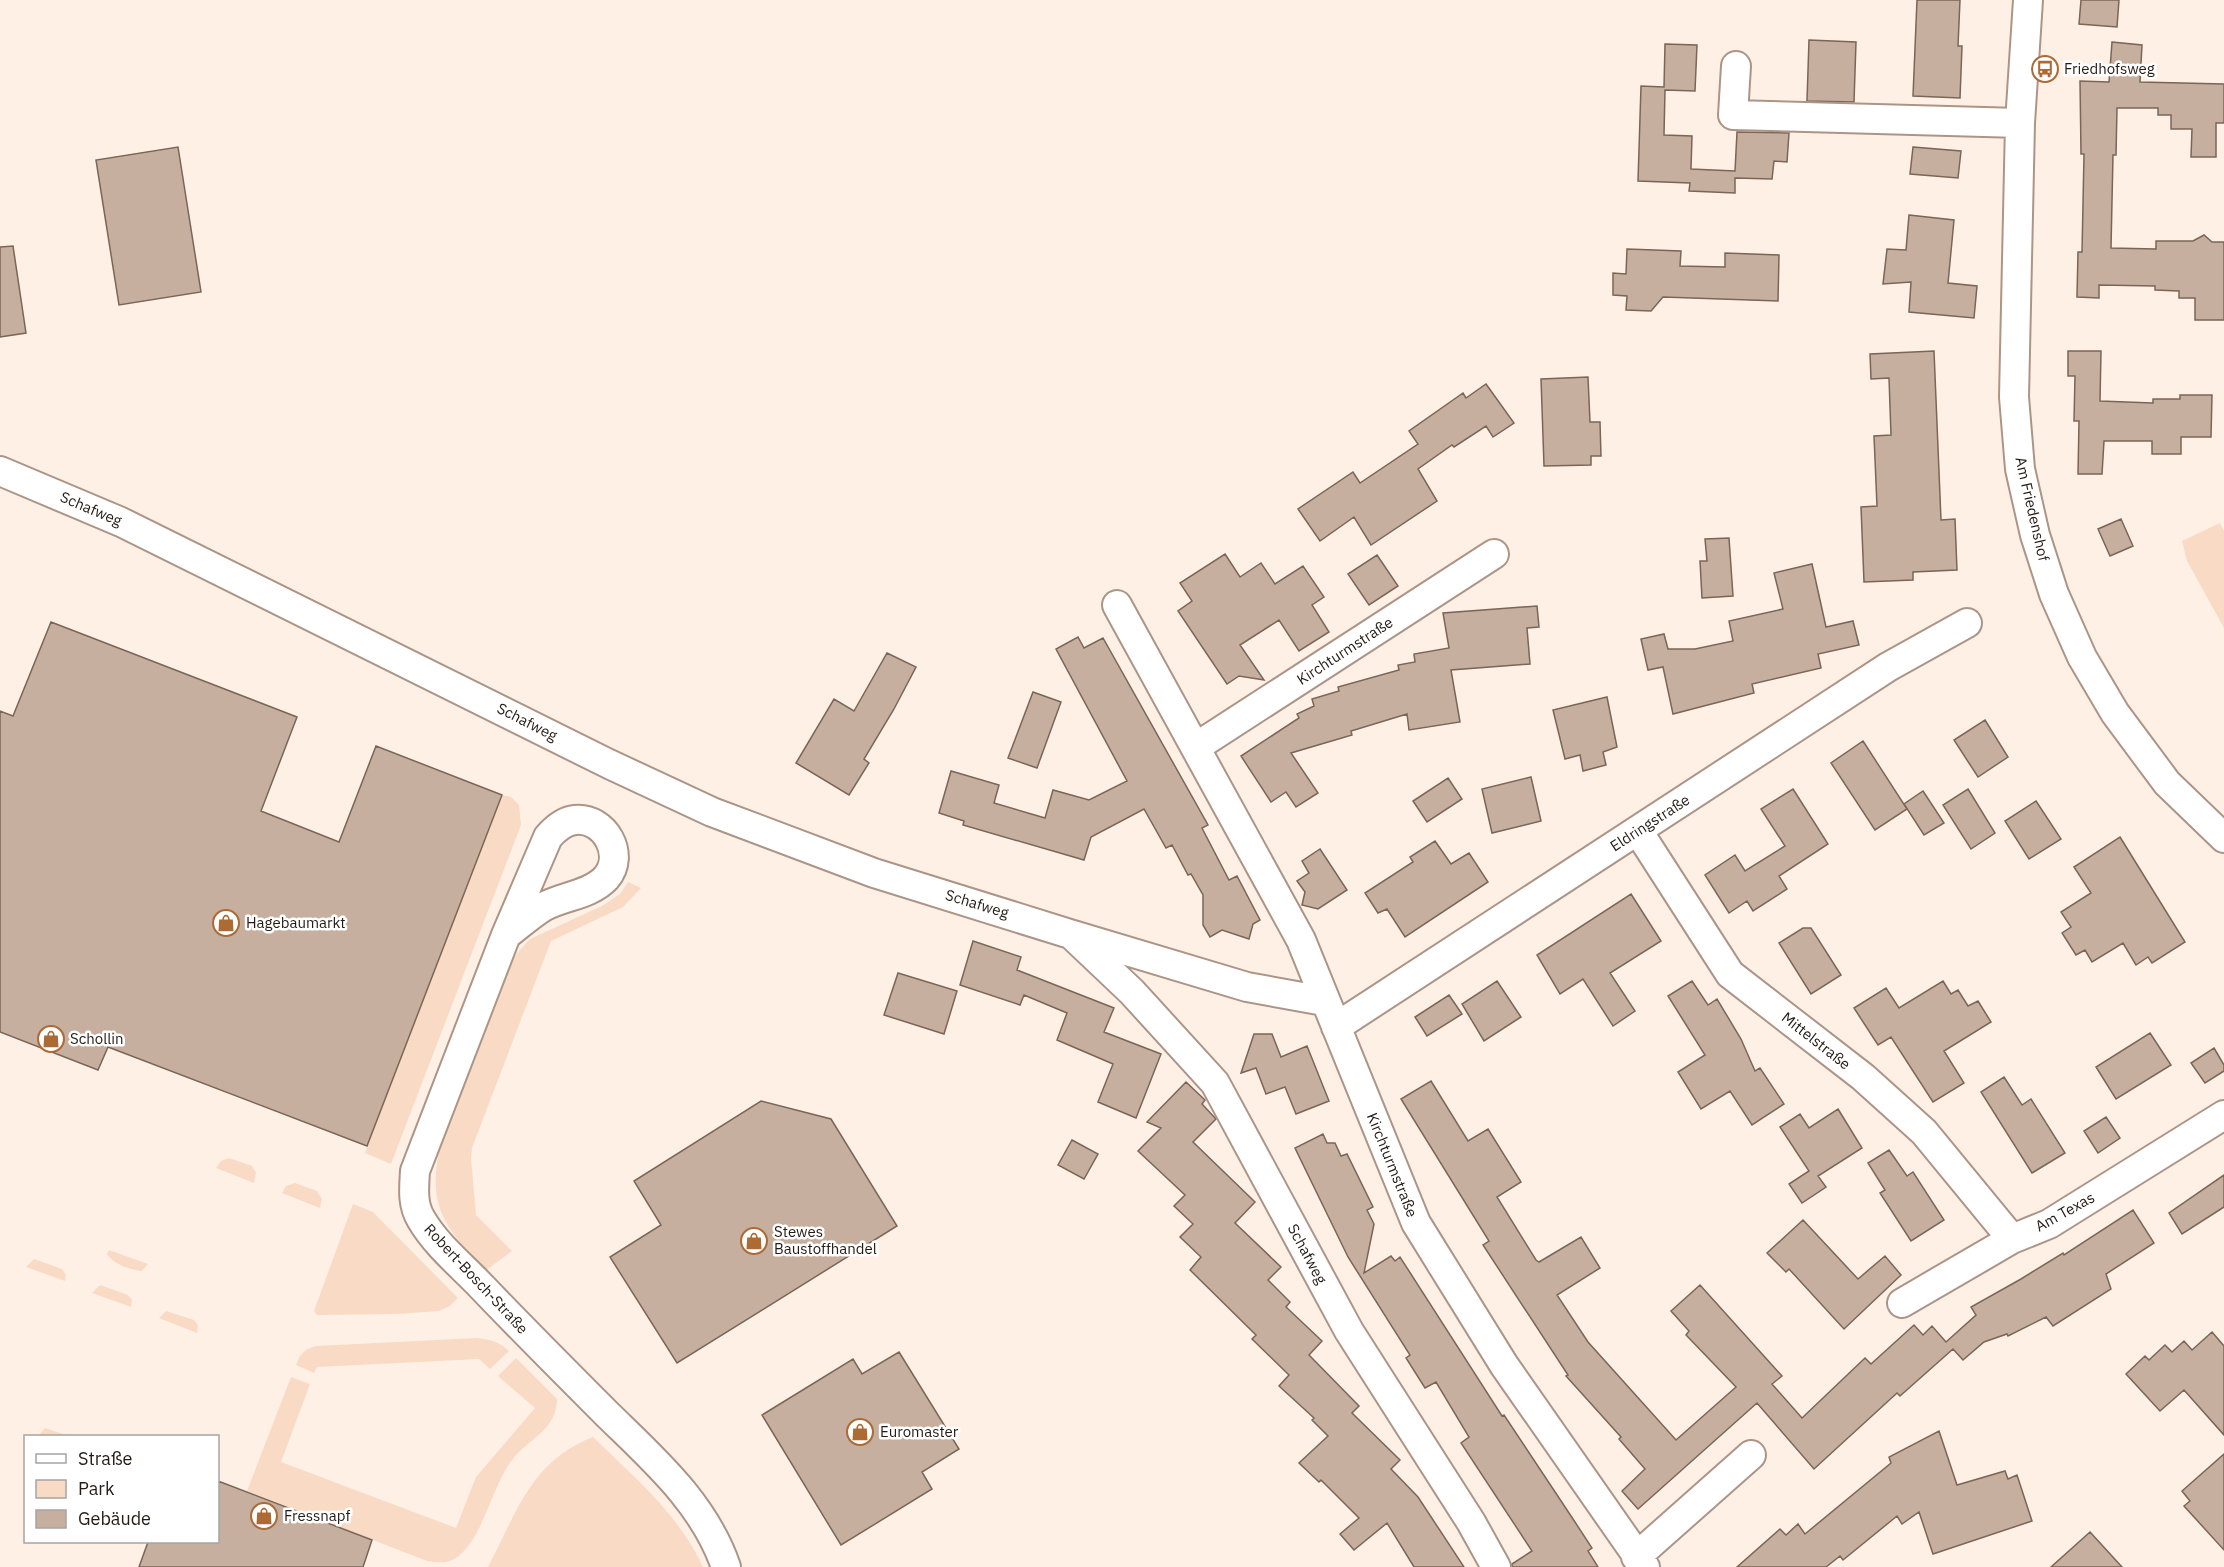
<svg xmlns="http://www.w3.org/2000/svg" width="2224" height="1567" font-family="'IBM Plex Sans',sans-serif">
<rect width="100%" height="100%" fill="#fff0e6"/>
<!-- green -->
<path fill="#f8dac5" d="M2220 523 2224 531V628L2187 561 2182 541Z
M502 795 511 797 519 805 521 825 391 1164 365 1153Z
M628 882 641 888 623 907 551 941 472 1148 471 1158 476 1215 512 1251 485 1271C443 1225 425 1204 442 1140L506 971 518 952 530 939 602 906 620 894Z
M229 1158 252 1166 256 1173 254 1183 216 1168 221 1161Z
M295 1183 317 1191 322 1199 320 1208 282 1193 286 1186Z
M353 1204 373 1212 458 1298 450 1306 439 1311 397 1314 317 1315 314 1311Z
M109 1250 148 1264 142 1271C131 1270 113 1264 107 1254Z
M34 1259 62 1269 66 1275 65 1281 26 1267Z
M100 1285 128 1295 132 1300 131 1307 92 1293Z
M166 1311 194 1320 198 1325 197 1333 159 1318Z
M477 1338C489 1339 500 1342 509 1351L490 1369 479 1359 317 1367 314 1373 296 1365C300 1354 304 1349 316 1346Z
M516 1358 557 1399C557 1430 528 1439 512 1460 492 1487 484 1533 461 1554 451 1564 440 1563 427 1561L247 1491 291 1377 310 1384 281 1462 456 1528 476 1477 535 1408 498 1376Z
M45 1428 69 1436H38Z
M593 1437C634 1477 679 1514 703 1567H488C517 1512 531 1461 593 1437Z"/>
<!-- building -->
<path fill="#c6af9e" stroke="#7a6557" stroke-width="1.5" d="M1917 0H1960L1958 46H1962L1960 98 1913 96Z
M2081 0H2119L2117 27 2079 24Z
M1809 40 1856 42 1854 102 1807 101Z
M2112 42 2142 45 2140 82 2224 84V123H2216V157H2191L2192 129H2171V115H2158V108H2117L2116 155H2113L2111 248 2156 249V241H2193L2204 235 2212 242H2224V320H2195V298H2179V291L2155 290V286L2099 285V298L2077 297 2078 252H2082L2084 154H2081L2080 81 2109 82Z
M1665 44 1697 45 1695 91 1665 90 1664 135 1692 136 1691 169 1735 171 1737 132 1789 133 1787 162 1774 161 1772 179 1735 178V193L1689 191 1690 183 1638 181 1641 86 1664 87Z
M178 147 201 292 119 305 96 160Z
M1913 147 1961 151 1958 178 1910 174Z
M1909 215 1954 220 1948 283 1977 286 1974 318 1909 312 1911 282 1883 284 1887 249 1906 250Z
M13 246 26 333 0 337V247Z
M1627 249 1681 251 1680 266 1725 267V253L1779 255 1778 301 1663 297 1651 311 1626 310 1627 296 1613 295V273L1626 274Z
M1934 351 1941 520 1955 519 1957 570 1913 572V580L1864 582 1861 507 1877 506 1874 436 1891 435 1889 378 1871 379 1870 354Z
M2068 351H2101L2100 401 2153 403V399H2180V395H2212L2211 437H2181V454H2152V441H2104L2102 474H2078L2079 421H2074L2075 376H2068Z
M1588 377 1590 422H1600L1601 456H1591V465L1544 466 1541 379Z
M1486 384 1514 423 1493 437 1486 426 1454 447 1452 445 1418 469 1437 501 1371 545 1354 517 1320 541 1298 509 1353 472 1360 483 1418 444 1409 431 1463 393 1466 398Z
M2121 519 2133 546 2110 556 2098 529Z
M1729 538 1733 596 1702 598 1700 561H1707L1705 539Z
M1225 554 1240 577 1261 563 1275 584 1303 566 1324 597 1312 605 1329 632 1299 651 1279 620 1240 645 1264 680 1239 676 1227 684 1178 611 1192 601 1180 583Z
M1377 555 1398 586 1369 605 1348 574Z
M1812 564 1826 627 1853 621 1859 645 1818 654 1821 668 1752 684 1754 693 1673 714 1663 667 1648 670 1641 639 1664 634 1668 649H1695L1733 641 1729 621 1783 609 1774 573Z
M1537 606 1539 627 1527 628 1530 664 1451 670 1460 722 1409 730 1407 714 1351 731 1352 735 1291 753 1318 793 1296 807 1286 792 1271 802 1241 756 1299 718 1297 714 1314 706 1312 699 1339 691 1338 687 1399 670 1398 665 1415 662 1414 654 1449 648 1443 613Z
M51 622 297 717 261 811 339 842 376 746 502 795 367 1146 108 1047 98 1070 0 1032V711L13 716Z
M1078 637 1084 648 1103 638 1208 825 1202 828 1229 880 1237 876 1260 920 1253 924 1249 939 1222 930 1210 937 1203 925V895L1191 874 1188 875 1172 845 1166 848 1144 809 1091 837 1084 860 963 825 964 821 939 813 951 771 999 785 994 803 1045 818 1053 790 1089 800 1127 781 1056 649Z
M887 653 916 667 894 709 864 759 869 763 849 795 796 763 834 699 854 711Z
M1033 692 1061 702 1037 768 1008 758Z
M1607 697 1617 747 1603 752 1606 765 1583 771 1580 755 1565 759 1553 710Z
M1985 720 2008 757 1978 777 1954 740Z
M1863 741 1907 809 1875 830 1831 763Z
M1531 777 1541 821 1492 833 1482 789Z
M1448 778 1462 799 1427 822 1413 801Z
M1793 789 1828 844 1779 876 1787 889 1753 911 1747 901 1729 913 1705 875 1735 855 1745 871 1785 846 1761 809Z
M1968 789 1995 833 1971 849 1943 805Z
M1923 791 1944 823 1924 835 1904 804Z
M2036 801 2061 839 2029 859 2005 821Z
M2120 837 2185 942 2152 963 2148 957 2136 965 2123 943 2092 962 2085 950 2076 955 2062 933 2071 927 2061 912 2091 893 2074 867Z
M1435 841 1451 864 1469 853 1488 882 1405 937 1387 909 1378 913 1365 893 1413 862 1410 857Z
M1320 849 1347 890 1318 909 1302 905 1305 892 1297 881 1309 873 1302 861Z
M1631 894 1661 941 1610 973 1635 1011 1613 1026 1583 979 1560 994 1537 955Z
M1803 928H1811L1841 975 1811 994 1779 943Z
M973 941 1021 957 1017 970 1114 1008 1104 1032 1161 1054 1136 1118 1098 1102 1113 1064 1057 1040 1067 1013 1024 995 1020 1005 960 985Z
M898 973 957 991 944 1034 884 1015Z
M1497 981 1521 1017 1484 1041 1462 1004Z
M1692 981 1708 1005 1717 999 1741 1039 1755 1071 1760 1068 1784 1104 1752 1125 1730 1091 1701 1109 1678 1072 1705 1055 1668 996Z
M1943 981 1951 994 1958 990 1968 1006 1978 1001 1991 1022 1944 1051 1964 1083 1933 1102 1891 1037 1878 1045 1854 1008 1886 988 1899 1008Z
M1449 995 1462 1014 1427 1036 1415 1017Z
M2150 1033 2171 1065 2116 1099 2096 1067Z
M1254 1034H1272L1281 1057 1307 1046 1329 1101 1296 1114 1285 1087 1266 1094 1256 1068 1241 1073Z
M2214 1048 2224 1065V1071L2205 1083 2191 1063Z
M2004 1077 2022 1105 2031 1099 2065 1153 2032 1173 1981 1092Z
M1431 1081 1468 1141 1488 1129 1521 1182 1497 1197 1536 1260 1539 1262 1581 1237 1600 1268 1557 1295 1588 1342 1676 1440 1736 1387 1686 1335 1689 1331 1671 1311 1700 1285 1782 1376 1772 1384 1802 1418 1865 1358 1871 1364 1914 1325 1923 1335 1932 1326 1946 1342 1976 1315 1971 1307 2021 1279 2063 1253 2064 1255 2133 1210 2154 1243 2106 1274 2111 1289 2053 1326 2046 1317 2008 1336 2007 1334 1984 1342 1963 1360 1953 1349 1900 1396 1897 1393 1814 1469 1757 1403 1638 1509 1622 1491 1645 1469 1619 1439 1621 1437 1566 1376 1568 1375 1483 1245 1489 1241 1401 1099Z
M1186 1082 1205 1100 1202 1104 1216 1119 1193 1142 1255 1202 1235 1223 1281 1267 1268 1280 1290 1302 1286 1307 1322 1341 1309 1355 1359 1406 1352 1413 1400 1460 1391 1469 1418 1497 1464 1567H1414L1387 1523 1354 1550 1340 1534 1359 1518 1321 1480 1319 1482 1299 1463 1328 1436 1312 1420 1314 1418 1279 1386 1289 1375 1252 1339 1256 1335 1190 1270 1201 1257 1180 1237 1193 1224 1174 1206 1185 1195 1138 1151 1161 1128 1147 1122Z
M761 1101 831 1119 897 1226 677 1363 610 1257 661 1225 634 1181Z
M1838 1109 1862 1148 1818 1176 1826 1187 1802 1203 1789 1184 1809 1171 1780 1127 1800 1114 1809 1128Z
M2106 1117 2120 1138 2098 1153 2084 1131Z
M1323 1134 1327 1143H1335L1341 1156 1347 1154 1373 1207 1367 1210 1374 1224 1364 1273 1391 1256 1395 1261 1400 1257 1502 1416 1504 1415 1573 1519 1592 1548 1588 1551 1598 1567H1512V1564L1532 1551 1461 1443 1469 1437 1436 1382 1425 1388 1406 1358 1410 1355 1348 1257 1295 1148Z
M1072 1140 1098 1154 1084 1179 1058 1165Z
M1889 1150 1907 1176 1913 1172 1944 1220 1911 1241 1880 1193 1885 1190 1868 1163Z
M2224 1175V1207L2182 1234 2169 1213Z
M1803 1220 1858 1279 1885 1256 1901 1275 1844 1329 1789 1269 1786 1272 1767 1253Z
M2212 1332 2224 1346V1435L2184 1390 2160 1411 2126 1374 2145 1356 2149 1360 2165 1345 2172 1352 2184 1341 2192 1350Z
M899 1352 959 1449 922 1472 932 1489 841 1545 762 1415 853 1359 862 1374Z
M1939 1431 1957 1485 2005 1471 2008 1479 2017 1475 2032 1521 1933 1554 1919 1512 1902 1524 1897 1516 1843 1560 1840 1556 1826 1567H1737L1780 1529 1786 1535 1798 1524 1805 1534 1891 1463 1889 1457Z
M2224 1454V1550L2184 1506 2190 1501 2182 1491Z
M218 1481 372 1540 363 1567H139L148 1542H218Z
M2090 1532 2122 1567H2051Z"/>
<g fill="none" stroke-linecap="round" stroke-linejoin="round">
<defs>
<path id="minor" d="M2028 0 2020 123 2014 397 2020 469 2035 535 2054 594 2082 657 2115 713 2167 783 2224 838
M1736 66 1733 115 2020 123
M0 471 121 522 609 764 712 812 874 873 1070 934 1247 987 1324 1001
M1117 605 1301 940 1416 1223 1504 1365 1645 1567
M1196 747 1494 554
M1638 831 1730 974 1863 1077 1924 1132 2012 1239
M506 935C518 926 530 915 543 907 563 896 590 895 606 878 626 855 605 817 575 820 564 821 555 829 548 837L506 935 415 1171C414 1188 412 1204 421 1219 436 1245 462 1266 482 1287 523 1330 565 1372 607 1414 654 1460 704 1503 726 1567
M1074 937 1132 992 1215 1083 1349 1331 1471 1522 1496 1567
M1336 1027 1888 667 1967 623
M1902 1303 2012 1239 2049 1224 2224 1115
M1636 1557 1751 1455"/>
</defs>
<!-- minor casing -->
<use href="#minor" stroke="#ac9586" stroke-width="32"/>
<!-- minor -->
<use href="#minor" stroke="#fff" stroke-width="28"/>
</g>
<!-- icons -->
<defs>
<symbol id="bus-ring" viewBox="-11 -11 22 22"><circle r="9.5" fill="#fff" stroke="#ac6a35" stroke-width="1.5"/><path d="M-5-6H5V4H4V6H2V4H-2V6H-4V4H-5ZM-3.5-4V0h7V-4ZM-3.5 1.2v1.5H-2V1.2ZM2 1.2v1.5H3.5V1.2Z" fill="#ac6a35"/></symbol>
<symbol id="shop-ring" viewBox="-11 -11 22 22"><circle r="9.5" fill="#fff" stroke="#ac6a35" stroke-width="1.5"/><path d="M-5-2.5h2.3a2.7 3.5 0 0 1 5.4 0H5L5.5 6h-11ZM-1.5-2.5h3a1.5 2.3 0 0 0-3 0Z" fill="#ac6a35"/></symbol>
</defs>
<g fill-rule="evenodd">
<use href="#bus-ring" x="2030" y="54" width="30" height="30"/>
<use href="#shop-ring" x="211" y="908" width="30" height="30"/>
<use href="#shop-ring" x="36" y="1024" width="30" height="30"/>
<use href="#shop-ring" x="739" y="1226" width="30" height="30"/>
<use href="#shop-ring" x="845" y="1417" width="30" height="30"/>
<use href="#shop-ring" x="249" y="1501" width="30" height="30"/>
</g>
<g text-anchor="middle" stroke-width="5" stroke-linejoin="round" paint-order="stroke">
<!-- poi labels -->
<g font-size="15" fill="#241b15" stroke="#fff" text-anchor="start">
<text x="2064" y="74">Friedhofsweg</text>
<text x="246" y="928">Hagebaumarkt</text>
<text x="70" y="1044">Schollin</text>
<text x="774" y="1237">Stewes<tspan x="774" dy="17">Baustoffhandel</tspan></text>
<text x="880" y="1437">Euromaster</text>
<text x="284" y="1521">Fressnapf</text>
</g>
<!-- street labels -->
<g font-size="15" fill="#241b15" stroke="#fff">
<text transform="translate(91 509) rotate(23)" y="5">Schafweg</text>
<text transform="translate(2032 509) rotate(77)" y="5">Am Friedenshof</text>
<text transform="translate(1345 651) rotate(-33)" y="5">Kirchturmstraße</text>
<text transform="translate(527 722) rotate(27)" y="5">Schafweg</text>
<text transform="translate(1650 823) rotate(-33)" y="5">Eldringstraße</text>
<text transform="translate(977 904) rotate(17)" y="5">Schafweg</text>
<text transform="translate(1816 1041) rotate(38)" y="5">Mittelstraße</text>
<text transform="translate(1392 1165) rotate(68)" y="5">Kirchturmstraße</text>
<text transform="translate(2065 1212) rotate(-29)" y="5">Am Texas</text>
<text transform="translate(1307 1254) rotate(62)" y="5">Schafweg</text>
<text transform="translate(476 1279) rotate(47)" y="5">Robert-Bosch-Straße</text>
</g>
</g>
<!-- legend -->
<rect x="24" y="1435" width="195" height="108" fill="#ffffff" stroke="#a7a4a1" stroke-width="1.5"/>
<rect x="36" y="1454" width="30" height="9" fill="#ffffff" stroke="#a7a4a1" stroke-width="1.5"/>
<text x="78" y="1465" font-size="18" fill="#241b15">Straße</text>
<rect x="36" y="1480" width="30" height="18" fill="#f8dac5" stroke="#a7a4a1" stroke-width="1.5"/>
<text x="78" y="1495" font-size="18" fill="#241b15">Park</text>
<rect x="36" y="1510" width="30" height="18" fill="#c6af9e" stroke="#a7a4a1" stroke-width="1.5"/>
<text x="78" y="1525" font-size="18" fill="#241b15">Gebäude</text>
</svg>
